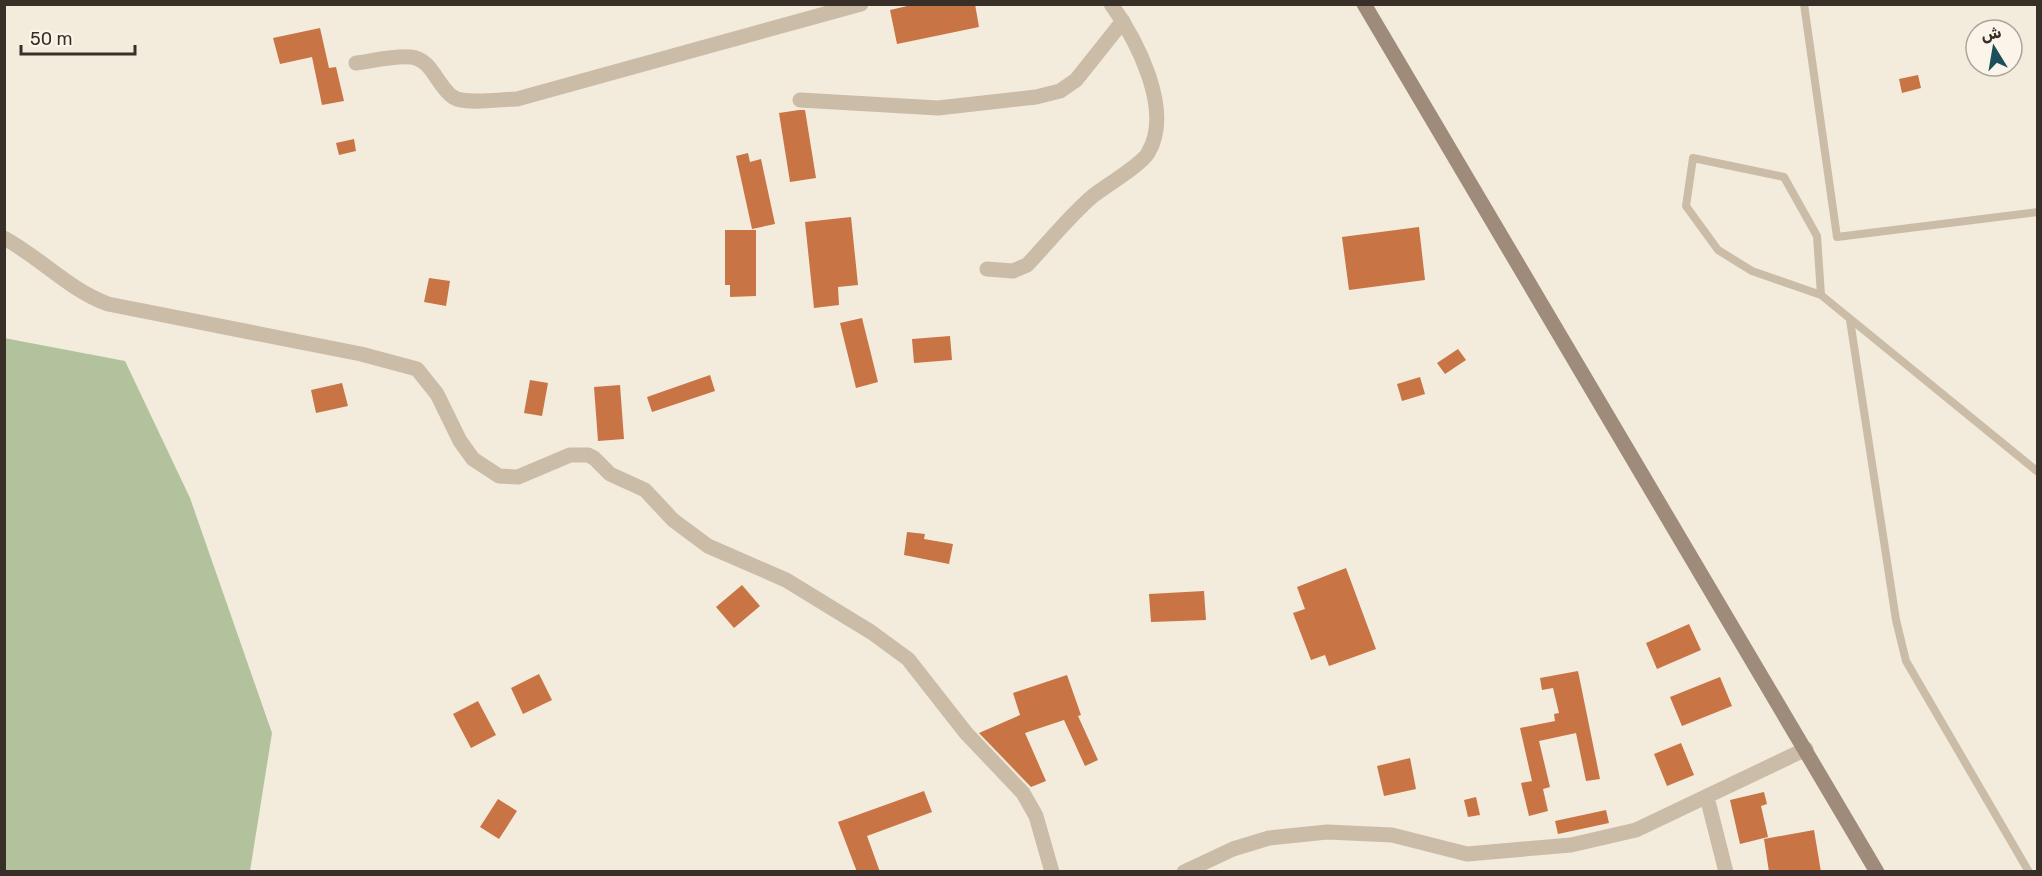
<svg xmlns="http://www.w3.org/2000/svg" width="2042" height="876" font-family="Rubik,Cairo,sans-serif">
<rect width="100%" height="100%" fill="#f3ebdc"/>
<!-- green -->
<path fill="#b1c29c" d="M4 338 125 361 190 498 272 733 250 871H5Z"/>
<!-- building -->
<path fill="#c87445" d="M916 4H975L979 27 897 44 890 10Z
M320 28 329 68 336 67 344 101 322 105 312 57 280 64 273 38Z
M1918 75 1921 88 1902 93 1899 79Z
M799 110H805L816 178 790 182 779 113Z
M354 139 356 151 339 155 336 143Z
M748 153 750 162 761 159 775 224 752 229 736 156Z
M851 217 858 285 838 287 839 305 814 308 805 222Z
M1419 227 1425 280 1349 290 1342 237Z
M725 230H756V296L730 297V285H725Z
M429 278 450 281 446 306 424 302Z
M862 318 878 382 856 388 840 323Z
M950 336 952 360 914 363 912 339Z
M1458 349 1466 360 1445 374 1437 363Z
M710 375 715 391 652 412 647 397Z
M1420 377 1425 394 1402 401 1397 384Z
M530 380 548 383 542 416 524 413Z
M342 383 348 406 316 413 311 390Z
M620 385 624 439 598 441 594 387Z
M907 532 925 534 924 539 953 544 949 564 904 555Z
M1346 568 1376 649 1329 666 1325 655 1311 660 1293 613 1305 609 1297 587Z
M742 585 760 606 734 628 716 607Z
M1204 591 1206 620 1151 622 1149 594Z
M1689 624 1701 650 1657 669 1646 643Z
M1578 671 1600 779 1586 781 1576 733 1539 741 1550 787 1543 789 1548 811 1529 816 1521 783 1532 781 1520 728 1555 721 1554 714 1559 713 1553 688 1542 690 1540 678Z
M539 674 552 700 523 714 511 688Z
M1067 675 1081 715 1078 716 1098 760 1085 766 1064 720 1025 733 1046 781 1031 787 979 733 1020 715 1013 693Z
M1720 677 1732 706 1682 726 1670 697Z
M478 701 496 735 471 748 453 714Z
M1681 743 1694 775 1667 786 1654 754Z
M1410 758 1416 789 1384 796 1377 766Z
M924 791 932 812 867 836 880 872H857L838 822Z
M1764 792 1767 804 1761 806 1768 837 1740 844 1730 800Z
M1476 797 1480 815 1468 817 1464 800Z
M498 799 517 811 499 839 480 827Z
M1606 810 1609 823 1558 834 1555 821Z
M1814 830 1821 872H1769L1764 839Z"/>
<g fill="none" stroke-linecap="round" stroke-linejoin="round">
<!-- service -->
<path stroke="#cbbca8" stroke-width="8" d="M1804 4 1837 237 2038 212
M1821 295 1817 236 1784 177 1693 158 1686 206 1718 250 1752 271 1821 295 2038 472
M1850 320 1896 620 1906 661 2029 872"/>
<!-- minor -->
<path stroke="#cbbca8" stroke-width="15" d="M356 63C373 61 394 55 411 57 432 59 437 86 453 97 465 105 502 99 517 99L861 4
M800 100 938 108 1036 97 1060 91 1076 80 1123 21
M4 238C41 258 69 290 108 304L361 354 417 369 437 394 460 441 473 459 499 476 518 477 570 455H588L594 458 610 474 645 490 673 520 708 546 786 580 871 632 908 659 966 733 1023 793 1036 816 1052 872
M987 269 1013 271 1027 265C1049 242 1070 215 1094 195 1106 186 1142 164 1148 153 1174 110 1136 39 1111 4
M1707 797 1726 872
M1184 872 1233 849 1269 838 1327 832 1392 835 1467 854 1571 845 1636 830 1806 749"/>
<!-- secondary -->
<path stroke="#9f8b79" stroke-width="15" d="M1364 4 1877 872"/>
</g>
<!-- border -->
<rect width="2042" height="876" fill="none" stroke="#382f28" stroke-width="12"/>
<!-- north arrow -->
<g transform="translate(1994 48) rotate(349)"><circle r="28" fill="#faf4e9" stroke="#aca59c" stroke-width="1.5"/>
<path d="M0-4.5L10 22L0 15L-10 22Z" fill="#1d4f5a"/>
<text y="-9" font-size="16" font-weight="bold" text-anchor="middle" fill="#382f28">ش</text>
</g>
<!-- scale -->
<path d="M21 45v9h114v-9" fill="none" stroke="#382f28" stroke-width="3"/>
<text x="30" y="45" font-size="18" fill="#382f28" stroke="#faf4e9" stroke-width="4.5" paint-order="stroke">50 m</text>
</svg>
